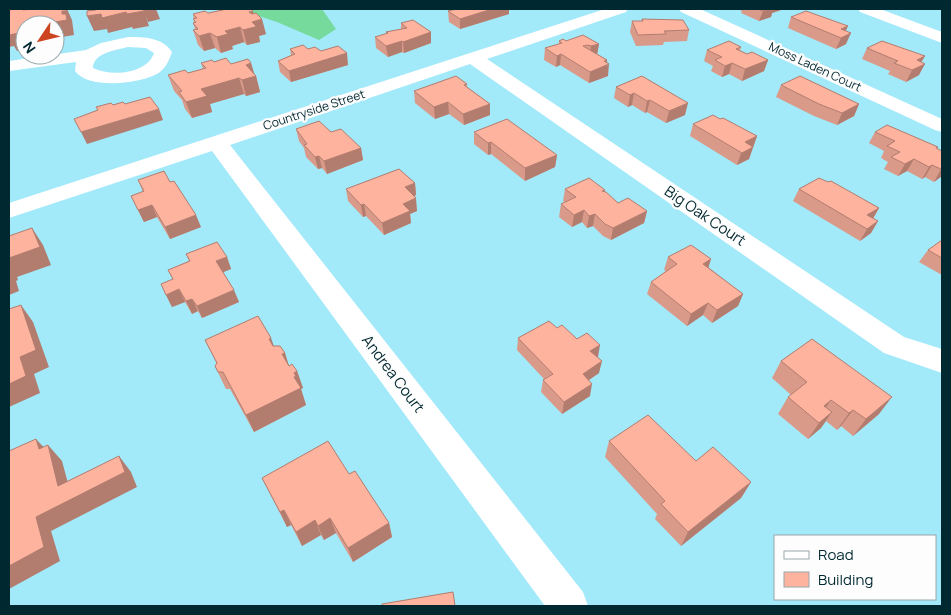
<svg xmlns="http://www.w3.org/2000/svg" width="951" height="615" font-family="Manrope,sans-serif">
<rect width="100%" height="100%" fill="#a2e9fa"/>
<!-- green -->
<path fill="#75da9c" d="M237 9H322L336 29 319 40 277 22Z"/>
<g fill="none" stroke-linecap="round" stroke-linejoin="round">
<!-- minor -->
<path fill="#fff" fill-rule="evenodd" d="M605 9H628L626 12 487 59 904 337 942 349V373L884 353 470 64 230 145 583 592 588 606H545L212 151 9 218V203Z
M679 9H700L942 119V132L935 130 681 12Z
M128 37C144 37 162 37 172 52 169 60 167 66 160 72 143 84 88 90 75 71L76 62 9 71V61L86 50 101 43ZM128 47 146 48 154 53C147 74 111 77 93 68 93 53 116 50 128 47Z"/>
<!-- secondary -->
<path fill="#fff" fill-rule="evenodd" d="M858 9H880L942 32V43L860 12Z"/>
</g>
<!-- wall -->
<path fill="#da9a89" d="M220 9H251L266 34 259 36 260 42H259L247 45 244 42 232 46 233 49 221 53 215 48 204 51 198 45 193 30 195 29 193 23 194 22 193 14 208 13 221 10Z
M737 9H782L781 10 772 13 771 17 759 21 741 13 742 11Z
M448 11 509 14 460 29 449 22Z
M791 17 846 31V44L836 49 788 28Z
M642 19 689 30 687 41 664 42 663 45 636 46 630 32 632 21H641Z
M401 23 431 32V43L404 53 402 52 388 57 376 48 375 37 387 34 386 32 401 29Z
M559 41 599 44 597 54 607 60 608 76 589 83 560 65 556 67 544 60 545 48 559 44Z
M741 47 740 51 747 54 768 60 764 71 742 81 729 74 722 77 711 71 713 66 704 61 707 50Z
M867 48 925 56 921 62 919 75 906 82 888 74 890 71 862 59Z
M290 49H308L321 51 348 65 291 82 280 72 278 61 291 55Z
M214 62 231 64 251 63 254 74 256 76 260 92 246 96 244 94 210 104 212 112 192 118 185 109 182 100 174 91 168 75 188 73 203 69 201 63Z
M642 76 685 115 666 123 647 112 645 113 632 105 628 107 614 98 616 87Z
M467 84V87L490 104V115L464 125 449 114 435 119 415 103 414 91Z
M781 85 859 104 854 116 837 125 814 116 776 97Z
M693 124 757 136 749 159 737 165 690 136Z
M296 129 331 132 361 148 363 160 327 174 322 168 318 169 306 157 304 148 299 141Z
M474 132 557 155 555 167 525 181 491 154 488 155 474 144Z
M875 132 937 149 942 151V176L934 182 925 177 922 179 907 171 898 176 884 169 888 162 881 158 884 151 869 143Z
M138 180 201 227 170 239 157 217 144 222 131 196 143 192Z
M828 182 879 208 873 219 878 221 871 233 860 241 793 201 799 189Z
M415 183 416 195 414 196 417 211 410 214 411 223 384 235 366 216 363 217 348 201 346 189Z
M565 189 605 192 618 203 647 211 644 223 611 240 603 236 593 226 587 228 582 222 572 227 559 217 561 204 565 202 563 201Z
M942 240V275L919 262 928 250Z
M186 254 227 257 231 269 223 272 239 302 202 318 198 311 192 314 185 302 172 307 161 284 173 280 168 270 189 261Z
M668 257 711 259 708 267 743 294 738 306 712 323 703 315 687 326 647 294 651 282 666 271 664 270Z
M557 328 577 339 598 357 599 373 589 380 590 396 562 414 541 392 543 380 544 379 517 350 518 338Z
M205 340 274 346 285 353 289 366 297 371 303 388 301 389 306 405 254 432 230 389H226L223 383 215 366 217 364Z
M781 361 879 414 853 436 841 426 837 430 826 421 821 428 808 439 778 414 788 397 791 395 772 378Z
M609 441 696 461 751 482 741 498 681 546 655 519 657 514 605 457Z
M349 474 389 523 392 537 353 562 336 533 324 540 321 535 302 546 291 525 287 527 262 478Z"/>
<!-- shaded-wall -->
<path fill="#b27d6f" d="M66 9H67L72 20 74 35 62 37 63 42 55 43V22L62 14V11Z
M87 9H96L126 12 144 11 149 26 133 29 132 27 108 33 107 29 94 31 87 16 90 15Z
M143 9H156L160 19 148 22Z
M492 9H509V14L460 29V19Z
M768 9H782L781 10 772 13 771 17 759 21 763 11Z
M253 11 255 21 262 19 266 34 259 36 260 42 247 45 243 30 249 12Z
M848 26 843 37 851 33 846 44 836 49 841 38V29Z
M240 27 244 42 232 46 233 49 221 53 217 37 225 31Z
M24 29H25V49L17 51 14 46 9 47V31Z
M431 32V43L404 53 403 42Z
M210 33 215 48 204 51 199 36Z
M402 41V52L388 57 386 46Z
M599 44 597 55 590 58 591 46Z
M347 53 348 65 291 82 289 71Z
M561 54 560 65 556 67 557 56Z
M925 56 919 66 925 64 919 75 906 82 917 60Z
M607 60V66L609 64 608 76 589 83 590 72 604 61Z
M768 60 764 71 742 81 745 69Z
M251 63 255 76H256L260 92 246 96 242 80 246 65Z
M732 63 729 74 722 77 725 66Z
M239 78 244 94 210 104 212 112 192 118 186 102 201 89Z
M634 93 632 105 628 107 630 95Z
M650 100 647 112 645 113 647 101Z
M448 102 449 114 435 119 434 107Z
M688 103 685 115 666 123 669 111Z
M490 104V115L464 125 463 114Z
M859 104 854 116 837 125 842 113Z
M159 109 163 120 87 144 81 132Z
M757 136 749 159 737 165 745 142Z
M491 142V154L488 155V143Z
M361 148 363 160 327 174 324 161Z
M557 155 555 167 525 181V168Z
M319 156 322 168 318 169 315 157Z
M914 159 907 171 898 176 905 164Z
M932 165 925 177 922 179 929 167Z
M941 169H942V176L934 182Z
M415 183 416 195 406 200 405 187Z
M416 198 417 211 410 214 411 223 384 235 382 223 403 204Z
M364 204 366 216 363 217 361 205Z
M152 205 157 217 144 222 138 210Z
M879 208 872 220 867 215Z
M584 210 582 222 572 227 574 215Z
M647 211 644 223 611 240 613 228Z
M595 214 593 226 587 228 589 216Z
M196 215 201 227 170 239 165 227Z
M878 221 871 233 860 241 867 229Z
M32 228 43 245 51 265 17 277 18 280 16 281 19 291 9 295V258Z
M227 257 231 269 221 273 216 261Z
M711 259 707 272 703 264Z
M179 289 185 302 172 307 166 295Z
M234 290 239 302 202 318 197 306Z
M743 294 738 306 712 323 717 310Z
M192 299 198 311 192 314 186 301Z
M708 303 703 315 687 326 691 314Z
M21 305 33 322 49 367 34 374 40 393 9 407V384L20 357Z
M271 338 277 355 269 339Z
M600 345 598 357 587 363 590 351Z
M285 353 290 370 282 354Z
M602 361 599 373 580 386 583 374Z
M297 371 303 388 301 389 306 405 254 432 246 415 294 377V373Z
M592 384 590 396 562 414 564 402Z
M892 397 879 414 853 436 866 419Z
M831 400 820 416 824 406Z
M853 410 841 426 837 430 849 413Z
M832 412 821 428 808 439 819 423Z
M36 439 50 454 48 445 62 461 72 498 119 456 131 472 137 487 51 531 60 561 9 589V566L36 517 58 486 39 449Z
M751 482 741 498 681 546 688 532Z
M284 510 291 525 287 527 280 512Z
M330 518 336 533 324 540 318 526Z
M315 520 321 535 302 546 296 532Z
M389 523 392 537 353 562 348 548Z"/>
<!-- building -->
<path fill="#feb39f" stroke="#b27d6f" d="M15 9H23V10L33 9H66V11H62V14H66L67 20 55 22 56 27H55V25H25V29H24V32L9 35V10Z
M95 9H143L144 11 127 14 126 12 102 18 101 14 87 16V11L96 10Z
M222 9H251L253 11 249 12 252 14 256 13 262 19 252 22 256 26 255 27 243 30 240 27 225 31 228 34 217 37 210 33 199 36 193 30 198 29 193 23 196 22 193 19 197 18 193 14 205 11 208 13 223 10Z
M457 9H492L460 19 448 11Z
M758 9H768L763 11Z
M806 11 848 26 841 29 851 33 841 38 791 17Z
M642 19 683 20 689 30 664 31 666 34 638 35 632 21H643Z
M413 20 431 32 403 42 402 41 386 46 375 37 388 33 386 32 407 28 401 23Z
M583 35 599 44 591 46 588 45 583 46 607 60 604 61 609 64 590 72 561 54 557 56 545 48 562 43 559 41 563 39 566 41Z
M729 41 741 47 736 49 747 54 752 52 768 60 745 69 732 63 725 66 715 60 722 57 707 50Z
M882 41 925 56 917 60 925 64 912 70 894 63 898 61 867 48Z
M303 45 308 49 315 47 321 51 338 46 347 53 289 71 278 61 295 54 290 49Z
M226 58 231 64 248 59 251 63 246 65 256 76 242 80 239 78 201 89 207 96 186 102 179 92 182 91 168 75 185 70 188 73 206 68 201 63 212 60 214 62Z
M456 76 467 84 464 85 490 104 463 114 448 102 434 107 414 91Z
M642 76 688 103 669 111 650 100 647 101 634 93 630 95 616 87Z
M800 76 859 104 842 113 819 104 781 85Z
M150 97 159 109 81 132 74 119 98 110 96 107 111 103 113 105 123 102 125 104Z
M713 115 720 119 723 118 757 136 745 142 753 147 742 153 693 124Z
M507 119 557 155 525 168 491 142 488 143 474 132Z
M319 121 331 132 341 129 361 148 324 161 319 156 315 157 304 145 307 144 296 129Z
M887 125 938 147 936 148 942 151V169H941L932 165 929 167 914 159 905 164 891 157 900 152 887 146 895 141 875 132Z
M399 169 415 183 405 187 416 198 403 204 410 211 382 223 364 204 361 205 346 189Z
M164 171 170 182 174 181 196 215 165 227 152 205 138 210 131 196 144 191 138 180Z
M589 178 605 190 602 191 606 192 618 203 628 198 647 211 613 228 605 224 595 214 589 216 584 210 574 215 561 204 576 197 565 189Z
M819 178 828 182 831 181 879 208 867 215 878 221 867 229 799 189Z
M32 228 40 247 9 258V236Z
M942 240V258L928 250Z
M217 242 227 257 216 261 234 290 197 306 192 299 186 301 179 289 166 295 161 284 173 279 168 270 190 261 186 254Z
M691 245 711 259 703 264 743 294 717 310 708 303 691 314 651 282 677 264 668 257Z
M21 305 36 350 20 357 26 376 9 384V309Z
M258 316 271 338 269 339 273 346H280L285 353 282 354 289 366 292 364 297 371 294 373 296 376 294 377 301 388 246 415 223 372H218L215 366 217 363 205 340Z
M549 321 557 328 562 325 577 339 587 333 600 345 590 351 602 361 583 374 592 384 564 402 543 380 553 374 518 338Z
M812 339 892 397 866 419 853 410 849 413 831 400 824 406 832 412 819 423 788 397 807 382 781 361Z
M648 415 696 461 713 447 751 482 688 532 661 504 665 501 609 441Z
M36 439 39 449 48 445 58 486 119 456 125 472 36 517 44 547 9 566V451Z
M328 441 349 474 355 471 389 523 348 548 330 518 318 526 315 520 296 532 284 510 280 512 262 478Z
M453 592 455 606H382V604Z"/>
<g text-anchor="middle" stroke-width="4.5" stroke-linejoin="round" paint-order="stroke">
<!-- far-street labels -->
<g font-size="12" fill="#002830" stroke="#fdfdfd">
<text transform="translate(815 67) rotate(25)" y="4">Moss Laden Court</text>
<text transform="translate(314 110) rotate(-18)" y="4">Countryside Street</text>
</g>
<!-- street labels -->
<g font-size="15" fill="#002830" stroke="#fdfdfd">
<text transform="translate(705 216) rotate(34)" y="5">Big Oak Court</text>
<text transform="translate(393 374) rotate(53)" y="5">Andrea Court</text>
</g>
</g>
<!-- border -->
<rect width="951" height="615" fill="none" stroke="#002830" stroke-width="20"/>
<!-- legend -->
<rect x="774" y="535" width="162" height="65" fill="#fdfdfd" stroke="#98a8ab"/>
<rect x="784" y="551" width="25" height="8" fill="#ffffff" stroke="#98a8ab"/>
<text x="818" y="560" font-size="15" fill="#002830">Road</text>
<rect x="784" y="572" width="25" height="15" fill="#feb39f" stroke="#98a8ab"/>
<text x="818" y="585" font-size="15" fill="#002830">Building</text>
<!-- north arrow -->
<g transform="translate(40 40) rotate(235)"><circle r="24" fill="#fdfdfd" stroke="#98a8ab"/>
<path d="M0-4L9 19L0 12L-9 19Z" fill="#cd4420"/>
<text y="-8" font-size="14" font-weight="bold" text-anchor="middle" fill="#002830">N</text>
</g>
</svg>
